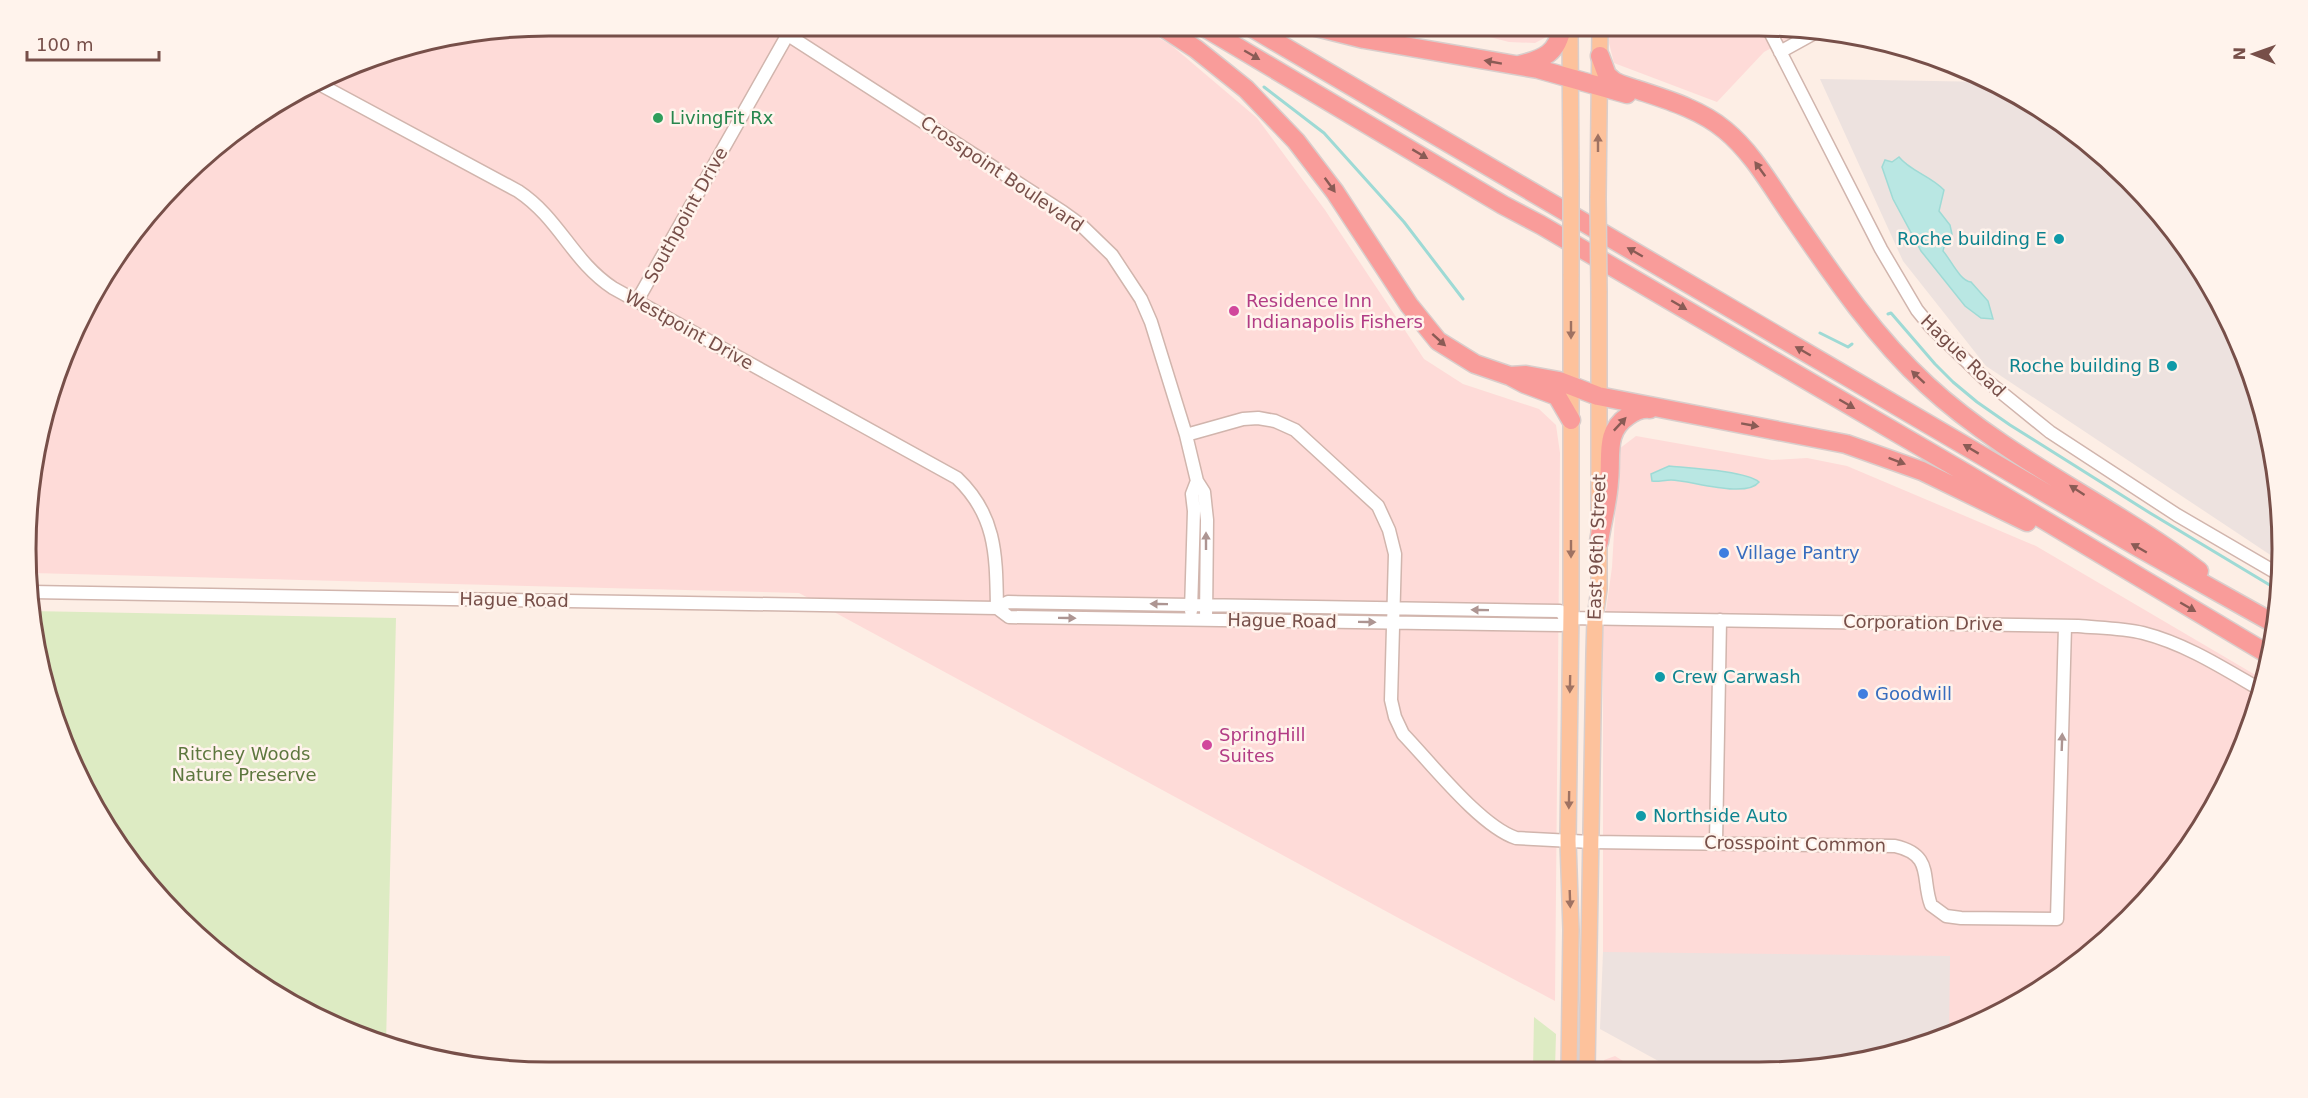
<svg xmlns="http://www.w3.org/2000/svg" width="2308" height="1098" font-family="'DejaVu Sans',sans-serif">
<rect width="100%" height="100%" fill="#fdeee5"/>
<!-- commercial -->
<path fill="#fedbd8" d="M549 26H1139L1171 45 1257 118 1325 210 1424 359 1463 384 1539 409 1556 425 1560 453 1555 1001 1404 921 799 593 32 573 36 447 65 348 114 258 230 134 380 53Z
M1447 26H1554L1552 34 1535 43 1509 42Z
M1609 26H1759L1804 30 1764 52 1717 102 1614 63 1609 43Z
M1636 436 1772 460 1807 458 1847 466 2036 546 2264 680 2243 750 2175 867 2078 964 1960 1033 1828 1068 1603 952V633L1612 567 1619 449Z
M1615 1056 1636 1069H1604V1060Z"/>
<!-- industrial -->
<path fill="#ede2df" d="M1820 79 1990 82 2050 114 2129 179 2194 258 2243 349 2273 447 2282 549 2281 562 1986 366 1903 261Z
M1603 952 1950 956 1949 1035 1828 1068 1673 1069 1600 1029Z"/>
<!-- green -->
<path fill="#ddebc3" d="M30 611 396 618 386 1044 348 1033 204 942 133 867 80 781 30 618Z
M1534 1017 1556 1034 1555 1069H1533Z"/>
<!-- water -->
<path fill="#b9e7e3" stroke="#9edad5" stroke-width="1.5" d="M1899 157C1910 171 1931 176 1944 190L1939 211 1950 225 1952 234 1944 247 1943 251C1951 260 1960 281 1971 282L1988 301 1993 319 1981 318 1965 306 1921 251 1893 199 1882 167 1885 160 1892 162Z
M1669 466C1689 468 1746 471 1759 482 1746 499 1690 480 1671 480 1664 480 1658 482 1652 481L1651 474Z"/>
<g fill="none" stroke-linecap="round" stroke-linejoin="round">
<!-- stream -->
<path stroke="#9edad5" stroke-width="3" d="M1264 87 1324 133 1404 222 1463 299
M1888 314 1891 313 1935 364 1953 382 1977 402 2010 425 2150 513 2278 590
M1820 333 1848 347 1852 344"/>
<defs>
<path id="minor" d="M774 26 1063 212 1081 225 1112 255 1141 299 1151 322 1186 435 1197 481 1204 492 1207 520 1206 620
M1767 26 1881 249 1917 310 1930 326 1986 380 2050 432 2177 515 2280 575
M1780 52 1818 31
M321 85 518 191C560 219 572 261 613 288L957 478C997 516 996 556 997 608
M637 301 788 34
M1186 435 1243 419 1258 418 1275 421 1295 430 1378 506 1389 530 1395 554 1391 700 1395 717 1403 734C1431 763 1480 826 1516 838L1591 842 1895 846C1934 855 1921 878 1931 905L1946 916 1961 918 2057 919 2065 626
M31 592 997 608 1008 602 1560 611 1566 618 2078 626C2100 628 2122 628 2143 633 2186 644 2223 668 2261 690
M997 608 1009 617 1561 625 1566 618
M1191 611 1194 511 1192 494 1197 481
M1716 843 1720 620"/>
<path id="major" d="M1570 26 1571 182
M1598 198 1600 26
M1569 1069 1571 930 1568 841 1571 611V274
M1587 1069 1594 654 1595 618 1599 589V291"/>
<path id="highway" d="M1161 26 1196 49 1246 89 1296 141 1335 192 1409 305 1438 341 1475 364 1510 376 1525 384 1557 396 1571 420
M1202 26 1503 205 1541 225 1969 475 2271 656
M1249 26 2136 546 2275 624
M1312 26 1364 39 1538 69 1627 94
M1600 56 1607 75 1614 81C1621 85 1627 86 1635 89 1665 99 1700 109 1725 130 1754 154 1772 188 1794 219 1834 277 1874 336 1927 385 2007 459 2112 505 2199 571
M1519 65C1544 59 1558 53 1562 26
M1510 376 1526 375 1559 381 1598 396 1846 444 1922 471 2027 522
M1599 542C1602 522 1608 501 1609 481 1612 456 1604 432 1628 416 1635 411 1642 408 1650 409"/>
</defs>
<!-- minor casing -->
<use href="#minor" stroke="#d1b5ad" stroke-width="15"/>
<!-- major casing -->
<use href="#major" stroke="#d9cecc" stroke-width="18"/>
<!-- highway casing -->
<use href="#highway" stroke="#d9cecc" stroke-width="21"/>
<!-- minor -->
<use href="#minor" stroke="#fff" stroke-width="12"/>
<!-- major -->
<use href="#major" stroke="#fdc29c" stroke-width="15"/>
<!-- highway -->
<use href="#highway" stroke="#f99c9a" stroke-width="18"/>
<defs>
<path id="major-bridge" d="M1571 182V274
M1598 198 1599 291"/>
</defs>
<!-- major-bridge casing -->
<use href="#major-bridge" stroke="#d9cecc" stroke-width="18" stroke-linecap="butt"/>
<!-- major-bridge -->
<use href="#major-bridge" stroke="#fdc29c" stroke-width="15"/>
</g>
<!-- one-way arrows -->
<defs><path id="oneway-solid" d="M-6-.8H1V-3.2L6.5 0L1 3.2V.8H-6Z" transform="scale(1.5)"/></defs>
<g fill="#8a5b55">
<use href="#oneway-solid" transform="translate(1252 55) rotate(30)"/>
<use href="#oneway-solid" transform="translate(1493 62) rotate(-170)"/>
<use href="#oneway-solid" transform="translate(1420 154) rotate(31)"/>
<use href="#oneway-solid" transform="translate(1760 169) rotate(-126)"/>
<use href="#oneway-solid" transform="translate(1330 185) rotate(54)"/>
<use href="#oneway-solid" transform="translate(1635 252) rotate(-150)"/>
<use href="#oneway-solid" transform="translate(1679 305) rotate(30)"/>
<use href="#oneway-solid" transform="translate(1439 340) rotate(42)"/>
<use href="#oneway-solid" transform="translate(1803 351) rotate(-150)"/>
<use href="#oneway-solid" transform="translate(1918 377) rotate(-137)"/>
<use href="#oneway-solid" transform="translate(1847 404) rotate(30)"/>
<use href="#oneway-solid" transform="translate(1620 424) rotate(-47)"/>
<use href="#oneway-solid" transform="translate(1750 425) rotate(10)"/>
<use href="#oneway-solid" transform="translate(1971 449) rotate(-149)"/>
<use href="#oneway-solid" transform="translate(1897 461) rotate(21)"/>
<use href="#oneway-solid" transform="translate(2077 490) rotate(-147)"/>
<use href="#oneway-solid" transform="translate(2139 548) rotate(-150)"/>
<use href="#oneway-solid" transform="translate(2188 607) rotate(30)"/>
</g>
<g fill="#9f7262">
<use href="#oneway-solid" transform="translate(1598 143) rotate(-90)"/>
<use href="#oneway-solid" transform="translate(1571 330) rotate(90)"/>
<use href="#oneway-solid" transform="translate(1571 549) rotate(90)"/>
<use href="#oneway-solid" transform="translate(1570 684) rotate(91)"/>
<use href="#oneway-solid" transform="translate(1569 800) rotate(91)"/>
<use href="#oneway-solid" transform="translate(1570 899) rotate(88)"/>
</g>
<g fill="#ad9592">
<use href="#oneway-solid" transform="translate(1206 541) rotate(-90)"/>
<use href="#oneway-solid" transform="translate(1159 604) rotate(-179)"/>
<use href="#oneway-solid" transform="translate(1480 610) rotate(-179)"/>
<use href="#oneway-solid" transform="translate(1067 618) rotate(1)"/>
<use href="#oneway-solid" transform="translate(1367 622) rotate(1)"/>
<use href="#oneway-solid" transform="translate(2062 742) rotate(-88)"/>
</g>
<!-- markers -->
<circle fill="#2e9e5b" stroke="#fff3ec" stroke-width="2" cx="658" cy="118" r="6"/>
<g fill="#0f9aa8" stroke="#fff3ec" stroke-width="2">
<circle cx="2059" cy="239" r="6"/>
<circle cx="2172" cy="366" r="6"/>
<circle cx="1660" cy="677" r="6"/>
<circle cx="1641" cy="816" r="6"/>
</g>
<g fill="#d1479c" stroke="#fff3ec" stroke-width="2">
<circle cx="1234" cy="311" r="6"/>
<circle cx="1207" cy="745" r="6"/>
</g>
<g fill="#3f7fe0" stroke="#fff3ec" stroke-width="2">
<circle cx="1724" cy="553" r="6"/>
<circle cx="1863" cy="694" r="6"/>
</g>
<g text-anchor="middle" stroke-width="5" stroke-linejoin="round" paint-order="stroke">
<!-- leisure labels -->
<g font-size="18" fill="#27864d" stroke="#fff3ec" text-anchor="start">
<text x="670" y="124">LivingFit Rx</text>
</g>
<!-- street labels -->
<g font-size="18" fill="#774f49" stroke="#fff3ec">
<text transform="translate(1002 174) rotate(34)" y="6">Crosspoint Boulevard</text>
<text transform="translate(686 215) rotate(-61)" y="6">Southpoint Drive</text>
<text transform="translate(689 330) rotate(29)" y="6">Westpoint Drive</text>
<text transform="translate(1963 356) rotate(44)" y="6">Hague Road</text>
<text transform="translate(1597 547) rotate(-88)" y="6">East 96th Street</text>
<text transform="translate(514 600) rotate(1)" y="6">Hague Road</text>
<text transform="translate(1282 621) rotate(1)" y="6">Hague Road</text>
<text transform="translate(1923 623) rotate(1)" y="6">Corporation Drive</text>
<text transform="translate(1795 844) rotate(1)" y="6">Crosspoint Common</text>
</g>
<!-- culture labels -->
<g font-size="18" fill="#0d838f" stroke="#fff3ec" text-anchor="end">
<text x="2047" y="245">Roche building E</text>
<text x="2160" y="372">Roche building B</text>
<text x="1672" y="683" text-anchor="start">Crew Carwash</text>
<text x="1653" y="822" text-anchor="start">Northside Auto</text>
</g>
<!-- hotel labels -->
<g font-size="18" fill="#b23c85" stroke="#fff3ec" text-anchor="start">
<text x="1246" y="307">Residence Inn<tspan x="1246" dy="21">Indianapolis Fishers</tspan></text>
<text x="1219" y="741">SpringHill<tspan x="1219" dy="21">Suites</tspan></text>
</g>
<!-- shop labels -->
<g font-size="18" fill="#366cbe" stroke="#fff3ec" text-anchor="start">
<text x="1736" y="559">Village Pantry</text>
<text x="1875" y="700">Goodwill</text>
</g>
<!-- park labels -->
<g font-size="18" fill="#5d773e" stroke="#fff3ec">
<text x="244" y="760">Ritchey Woods<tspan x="244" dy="21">Nature Preserve</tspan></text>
</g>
</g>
<!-- crop -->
<path d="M0 0H2308V1098H0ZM549 36H1759A513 513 0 0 1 2272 549V549A513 513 0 0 1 1759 1062H549A513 513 0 0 1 36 549V549A513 513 0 0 1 549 36Z" fill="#fff3ec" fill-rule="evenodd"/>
<path fill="none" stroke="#774f49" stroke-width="3" d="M549 36H1759A513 513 0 0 1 2272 549V549A513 513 0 0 1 1759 1062H549A513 513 0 0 1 36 549V549A513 513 0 0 1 549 36Z"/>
<!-- north arrow -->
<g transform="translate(2254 54) rotate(271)" stroke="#fff3ec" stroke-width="4.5" paint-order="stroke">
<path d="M0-4.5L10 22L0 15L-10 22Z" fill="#774f49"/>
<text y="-9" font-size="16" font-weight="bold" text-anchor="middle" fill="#774f49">N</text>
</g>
<!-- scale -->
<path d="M27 51v9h132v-9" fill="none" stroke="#774f49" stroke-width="3"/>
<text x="36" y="51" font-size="18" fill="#774f49" stroke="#fff3ec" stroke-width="4.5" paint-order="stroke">100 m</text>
</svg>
